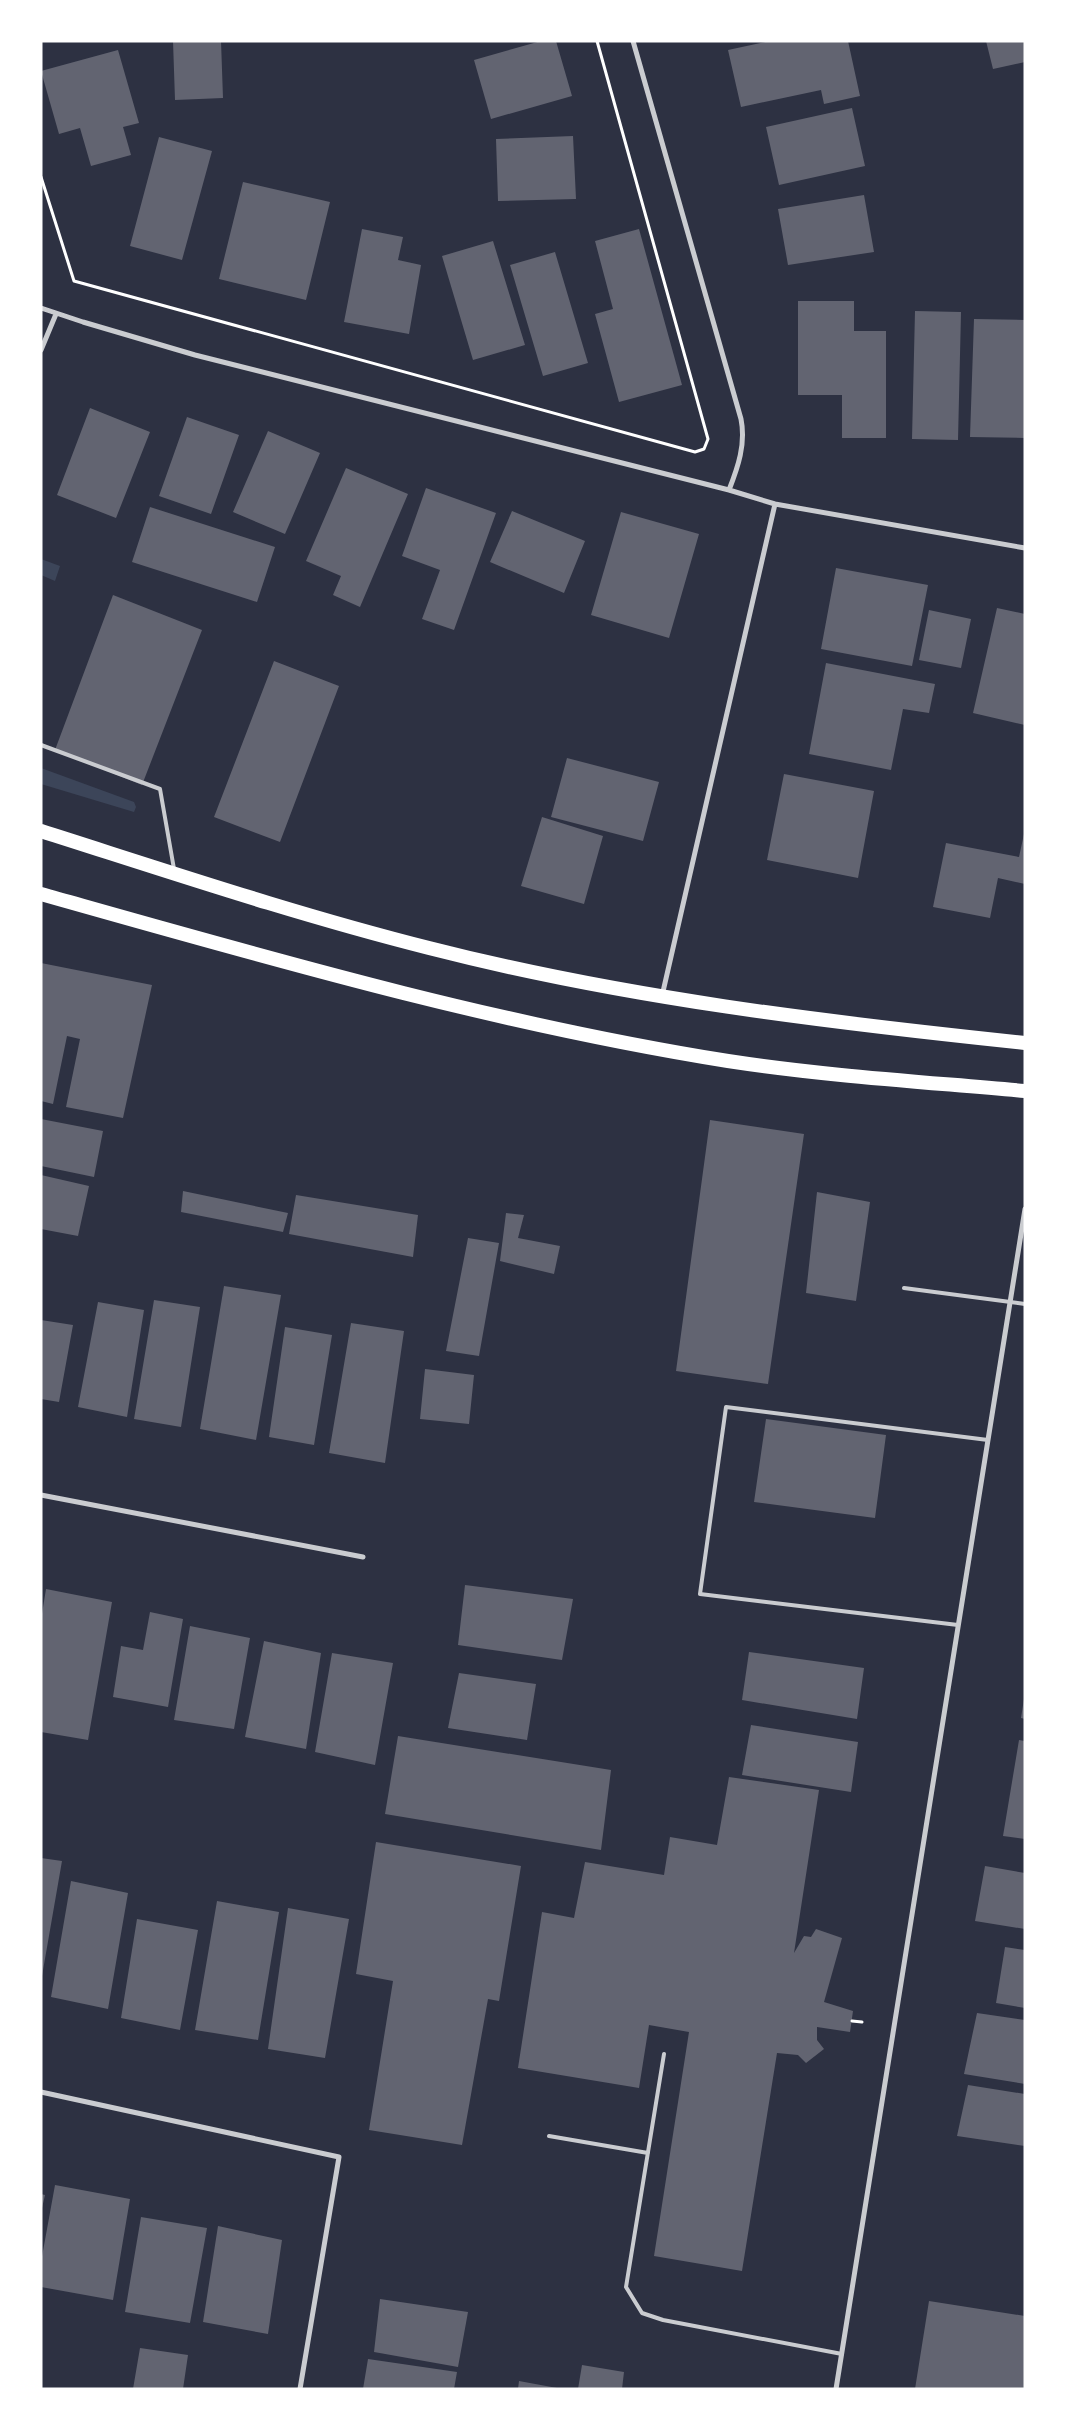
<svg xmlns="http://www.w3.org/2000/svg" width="1066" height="2430" font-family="Overpass,sans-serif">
<rect width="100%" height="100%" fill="#2d3142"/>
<!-- green -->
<path fill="#3c4559" d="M41 559 60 566 55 581 41 575Z
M41 768 134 802 136 807 134 812 41 784Z"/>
<!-- building -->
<path fill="#626471" d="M173 41H221L223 98 175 100Z
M541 41H556L572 96 491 119 474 60Z
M770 41H848L860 96 824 104 821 90 741 107 728 50Z
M986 41H1025V62L993 69Z
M118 50 139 123 123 127 131 155 91 166 80 128 59 134 41 71Z
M852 108 865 166 779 185 766 127Z
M573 136 576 199 498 201 496 139Z
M159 137 212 151 182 260 130 246Z
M243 182 330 202 306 300 219 279Z
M864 195 874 252 788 265 778 209Z
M362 229 403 237 398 260 421 265 409 334 344 322Z
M639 229 682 385 619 402 595 314 613 309 595 241Z
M493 241 525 345 473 360 442 256Z
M555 252 588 363 543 376 510 265Z
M798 301H854V331H886V438H842V395H798Z
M915 311 961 312 958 440 912 439Z
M974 319 1025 320V438L970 437Z
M90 408 150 432 116 518 57 495Z
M187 417 239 435 211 514 159 496Z
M268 431 320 453 285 534 233 512Z
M346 468 408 494 360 607 333 595 341 576 306 561Z
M426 488 496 513 454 630 422 619 440 570 402 556Z
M150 507 275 547 257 602 132 562Z
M512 511 585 541 564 593 490 562Z
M621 512 699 534 669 638 591 615Z
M836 568 928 585 912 666 821 649Z
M113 595 202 630 142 785 55 750Z
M997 608 1025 614V725L973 713Z
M929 610 971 619 961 668 919 660Z
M274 661 339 686 280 842 214 817Z
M826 663 935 684 929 713 903 709 891 770 809 754Z
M567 758 659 782 643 841 551 817Z
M784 774 874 791 858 878 767 860Z
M542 817 603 836 584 904 521 886Z
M1024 834 1025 884 998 878 990 918 933 907 946 843 1019 857Z
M41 963 152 985 123 1118 66 1107 80 1039 67 1036 53 1104 41 1101Z
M41 1119 103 1131 94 1177 41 1166Z
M710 1120 804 1134 768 1384 676 1371Z
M41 1175 89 1186 78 1236 41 1229Z
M183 1191 288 1213 283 1232 181 1212Z
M817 1192 870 1202 856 1301 806 1293Z
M296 1195 418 1215 413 1257 289 1234Z
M506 1213 524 1215 518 1238 560 1246 554 1274 500 1261Z
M468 1238 499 1243 479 1356 446 1351Z
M224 1286 281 1295 256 1440 200 1429Z
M154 1300 200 1307 181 1427 134 1419Z
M98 1302 144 1310 127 1417 78 1407Z
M41 1320 73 1325 59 1402 41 1399Z
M351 1323 404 1331 385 1463 329 1453Z
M285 1327 332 1335 314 1445 269 1437Z
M425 1369 474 1375 469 1424 420 1419Z
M766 1419 886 1435 875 1518 754 1502Z
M465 1585 573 1599 562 1660 458 1645Z
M46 1589 112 1602 88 1740 41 1732V1620Z
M150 1612 183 1619 168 1707 113 1697 121 1646 143 1650Z
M190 1626 250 1638 234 1729 174 1720Z
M264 1641 321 1653 306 1749 245 1737Z
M749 1652 864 1668 857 1719 742 1700Z
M332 1653 393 1663 375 1765 315 1752Z
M459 1673 536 1684 527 1740 448 1728Z
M1024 1699 1025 1700V1719L1021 1718Z
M751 1725 858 1742 851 1792 742 1775Z
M398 1736 611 1770 601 1850 385 1814Z
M1019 1740 1025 1741V1839L1003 1836Z
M729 1777 819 1790 794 1953 804 1936 811 1937 816 1929 842 1938 824 2002 853 2011 850 2032 817 2027V2040L824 2049 806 2063 798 2055 777 2053 742 2271 654 2256 689 2032 649 2025 639 2088 518 2068 542 1912 574 1918 585 1862 664 1875 670 1837 717 1845Z
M376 1842 521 1866 499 2001 488 1999 462 2145 369 2130 393 1981 356 1974Z
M41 1858 62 1861 42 1976H41Z
M985 1866 1025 1873V1929L975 1921Z
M71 1881 128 1893 108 2009 51 1997Z
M217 1901 279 1912 258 2040 195 2030Z
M288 1908 349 1919 325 2058 268 2049Z
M137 1919 198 1930 180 2030 121 2018Z
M1005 1947 1025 1950V2008L996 2003Z
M977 2013 1025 2020V2084L964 2074Z
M968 2085 1025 2094V2146L957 2136Z
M55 2185 130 2199 113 2300 41 2287V2262Z
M41 2194 45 2195 42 2208H41Z
M141 2217 207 2228 190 2323 125 2312Z
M218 2226 282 2240 268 2334 203 2322Z
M380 2299 468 2312 458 2367 374 2352Z
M929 2301 1025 2316V2389H915Z
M140 2348 188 2355 183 2389H133Z
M368 2359 457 2372 454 2389H363Z
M582 2365 624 2372 622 2389H578Z
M519 2381 557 2388V2389H518Z"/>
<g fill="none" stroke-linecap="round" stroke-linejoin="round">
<!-- path -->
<path stroke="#fff" stroke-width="3" d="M41 177 74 281 695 452 704 449 708 439 597 41
M852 2021 862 2022"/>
<!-- service -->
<path stroke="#caccd0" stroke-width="4" d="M41 745 160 789 174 869
M904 1288 1025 1304
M958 1625 700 1594 726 1407 988 1440
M664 2054 626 2287 642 2313 663 2320 842 2354
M549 2136 648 2153"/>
<!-- minor -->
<path stroke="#caccd0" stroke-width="5" d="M633 41 741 419C746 444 738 467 729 490
M41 308 83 322 195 355 729 490 775 504 1025 548
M41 350 56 314
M662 996 775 504
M41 1495 363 1557
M41 2092 339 2157 300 2389
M836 2389 1025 1209"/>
<!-- trunk -->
<path stroke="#fff" stroke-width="14" d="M41 831C170 872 298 915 429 948 624 998 825 1022 1025 1043
M41 894C268 958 495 1024 728 1061 826 1076 926 1082 1025 1091"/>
</g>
<!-- border -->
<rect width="1066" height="2430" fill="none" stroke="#ffffff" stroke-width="85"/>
</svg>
